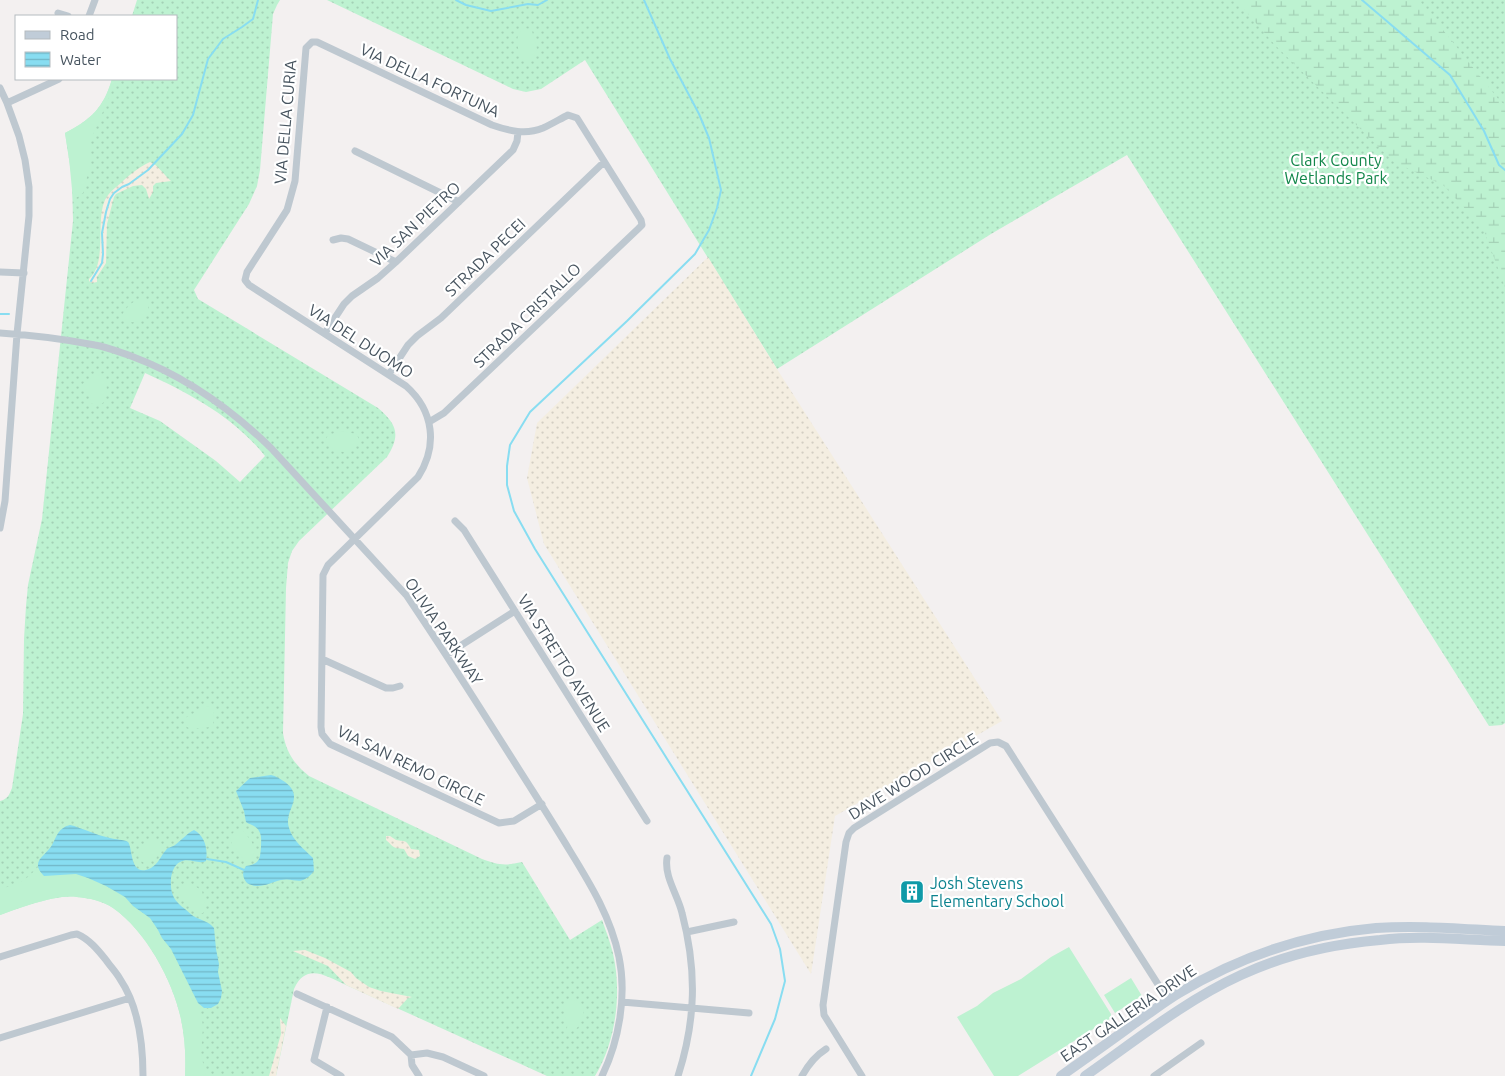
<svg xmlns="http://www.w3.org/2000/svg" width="1505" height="1076" font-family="Ubuntu,sans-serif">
<defs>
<pattern id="grass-dots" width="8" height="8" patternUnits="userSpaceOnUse" patternTransform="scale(1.25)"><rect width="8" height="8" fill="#bdf2d1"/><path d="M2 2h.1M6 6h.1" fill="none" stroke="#a4d1b6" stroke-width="1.8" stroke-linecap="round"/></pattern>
<pattern id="wetland-marsh" width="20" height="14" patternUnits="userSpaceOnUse" patternTransform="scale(1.25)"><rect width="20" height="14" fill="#bdf2d1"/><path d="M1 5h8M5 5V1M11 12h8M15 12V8" fill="none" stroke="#a4d1b6"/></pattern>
<pattern id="sand-dots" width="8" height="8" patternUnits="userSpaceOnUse" patternTransform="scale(1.25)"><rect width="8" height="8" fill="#f4eee1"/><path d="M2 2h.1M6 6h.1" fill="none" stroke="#d3cec3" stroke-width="1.8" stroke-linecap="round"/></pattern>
<pattern id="water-rules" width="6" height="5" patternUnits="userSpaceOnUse" patternTransform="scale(1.25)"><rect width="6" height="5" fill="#88ddf1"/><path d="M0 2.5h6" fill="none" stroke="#71b6c6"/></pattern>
</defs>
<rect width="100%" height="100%" fill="#f3f0f0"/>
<!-- grass -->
<path fill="url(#grass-dots)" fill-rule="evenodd" d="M137 0H280L277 5 273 14 260 170 257 186 249 204 194 290 198 299 378 408C397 424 401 435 387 457L299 541 292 551 288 563 286 588 283 733C286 752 294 764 309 776L482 859C498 865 505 866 522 862L570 940 602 920C607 934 613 949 615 964 621 1001 614 1045 595 1076H547L346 985C326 976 306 962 294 989L276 1076H185C186 1057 185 1038 181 1019 173 981 146 931 113 908 103 901 89 898 77 897 55 894 21 908 0 915V801C8 799 9 795 12 788L23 714 24 639 26 606 28 585 42 519 73 221 72 179 65 133C91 120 104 107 112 79H176V16H132ZM145 373C189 393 234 417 265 456L240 482 216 461 160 421 130 408Z
M327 0H1505V723L1502 725 1489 726 1127 155 991 234 777 369 585 60 541 89 526 92 513 89Z"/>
<!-- wetland -->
<path fill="url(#wetland-marsh)" d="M1236 0H1419L1499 100 1505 105V287L1483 228 1443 185 1394 162 1275 45Z"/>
<!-- sand -->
<path fill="url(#sand-dots)" d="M150 162C157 164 165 176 171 181L156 183 153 186V192L149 199 146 189 142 185 133 186 116 194 114 197 107 224 106 263 97 277V282L92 283 89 281V279C108 262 95 222 105 200 109 192 115 188 121 183 129 175 139 167 150 162Z
M708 257 777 369 1002 721 835 816 811 974 544 544 527 478 537 423Z
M386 836H390C392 837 394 839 396 840 405 842 406 839 411 849L419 850 420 856 415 859 408 856 404 849C392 848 394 847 386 840Z
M305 950 325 958 351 972 356 978 369 987 381 991 412 997 408 998 398 1009 346 985 328 966 293 951Z
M280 1018 286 1026 276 1076H269L281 1034Z"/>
<!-- garden -->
<path fill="#bdf2d1" d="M524 28 530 29 532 31 537 49 534 56 526 62C521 59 521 57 519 51 516 42 516 35 524 28Z
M112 79H117L92 137 90 148V165L83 193 73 200 69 158 65 133C91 120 104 107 112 79Z
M142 298 147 300C153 317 137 328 122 319V315C126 308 133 300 142 298Z
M104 373C107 378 108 398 104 402 102 404 99 405 96 406L91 403 90 394 83 384 86 380Z
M342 431 356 434C364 444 353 449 344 452 338 451 327 447 325 441L328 435Z
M207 706 211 707 214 710 213 726C208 728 205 727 200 728 191 729 184 730 185 718Z
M240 829C245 831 245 834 249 838 254 845 258 852 250 859H243L237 850 232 844 230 838 231 835 236 830Z
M149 840H153L158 842 161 850 155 860 144 863 139 859 138 853 145 843Z
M38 867 44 876 76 874 88 878 106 886 125 897 133 906 150 918 159 930 162 938 171 949 198 1003 204 1008 200 1009 203 1026 201 1054 206 1076H185C186 1057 185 1038 181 1019 173 981 146 931 113 908 103 901 89 898 77 897 55 894 21 908 0 915V888C17 887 27 879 38 867Z
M187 883 195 886 202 891 206 909 203 913C194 914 193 910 187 904 180 898 176 892 183 884Z
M1069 947 1111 1014V1018L1018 1076H994L957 1017 977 1006 993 993 1021 979 1051 957Z
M1131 978 1142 996 1115 1013 1104 995Z
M568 999 578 1001 584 1009C583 1019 581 1028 570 1032L567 1029C568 1018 563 1015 563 1005Z"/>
<!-- water -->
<path fill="url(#water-rules)" d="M271 775C276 776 280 779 285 782 306 798 283 810 289 828 293 841 304 849 313 858L314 871C300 888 296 877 281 880 269 883 259 890 247 883 242 877 242 872 246 866 260 864 260 859 261 847 261 841 262 836 259 831 256 825 250 825 246 822L244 811 236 791 250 778Z
M70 825C76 826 81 829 88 831 95 834 102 836 110 838 115 840 124 839 128 842 133 847 129 879 151 868 159 863 160 857 166 850 168 847 172 847 175 845 182 840 186 834 194 830 205 836 208 849 206 861 198 865 189 857 180 862 174 865 172 872 171 878 170 893 173 900 185 909 189 912 192 916 197 918 204 921 209 922 214 928L216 949 219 964 218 972 222 991 221 998 218 1004 211 1008H204L198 1003 171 949 162 938 158 930 150 918 133 906 125 897 106 886 88 878 76 874 44 876C29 861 46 856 52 845 57 836 58 828 70 825Z"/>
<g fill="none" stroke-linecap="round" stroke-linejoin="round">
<!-- stream -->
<path stroke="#88ddf1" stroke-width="2" d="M456 0 466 5 491 11 528 4 538 5 547 0
M644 0 670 59 699 114 709 138 721 190 717 208 709 230 695 254 627 321 530 412 510 445 507 466V485L514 511 535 549 771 924 780 949 785 981 775 1019 751 1076
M1362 0 1450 75 1484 131 1499 165 1505 170
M91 281 102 263 103 254 102 233 106 212 110 199 114 193 122 187 129 184 148 170 182 134 193 115 208 59 223 39 242 27 253 19 258 0
M0 314H9
M207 859 226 862 244 870"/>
<!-- minor -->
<path stroke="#bec8d0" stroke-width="7" d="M58 13 68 16
M89 16 95 0
M0 88 7 103 19 136 25 160 29 187V216L17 334 5 501 0 528
M7 103 59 79
M355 151 459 202
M333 240 341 238 348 239 396 262
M0 272 24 273
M0 333C31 335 64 339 95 345 107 347 119 352 131 356 185 376 230 408 271 448L407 596 423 620C461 677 497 735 534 793 546 812 558 831 570 851 591 885 611 918 619 957 627 996 619 1041 602 1076
M325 333 344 304 352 296 378 278 396 262 513 150 517 141 518 132
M389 374 408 345 417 336 441 318 604 162
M429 422 444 413 638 229 642 225 641 220 577 118 568 115C560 119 552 124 543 128 526 135 509 131 492 125L317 42H312L306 48 295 181 287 210 247 272 245 280 249 285 406 386C434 411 438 446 418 477L328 565 323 575 321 727 322 734 330 744 499 823 514 821 542 804
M455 521 464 530 647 821
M446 655 515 611
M322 659 386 688H393L400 686
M667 858C664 877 678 895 682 913 697 970 696 1020 678 1076
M687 932 734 922
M0 957 71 935 77 934C89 939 98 950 106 960 110 966 116 972 120 979 139 1007 143 1043 143 1076
M297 994 392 1037 411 1055
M622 1002 749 1013
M327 1007 314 1060 341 1076
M0 1038 130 998
M411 1055 427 1053 443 1057 484 1076
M411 1055 412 1065 419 1076
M802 1076C808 1065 815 1056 826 1049
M862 1076 824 1015 823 1005 846 842 849 833 854 828 990 743 998 742 1006 746 1168 1000
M1154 1076 1201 1043"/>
<!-- secondary -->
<path stroke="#c0ccd8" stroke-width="10" d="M1061 1076C1086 1058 1111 1041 1135 1023 1150 1013 1164 1002 1179 993 1239 957 1306 934 1376 928 1419 925 1462 929 1505 931
M1085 1076C1135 1041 1186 1000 1241 975 1284 955 1333 944 1380 940 1422 935 1463 940 1505 941"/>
</g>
<!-- icons -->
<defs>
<symbol id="building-square" viewBox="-11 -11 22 22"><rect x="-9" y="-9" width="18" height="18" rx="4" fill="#0f9aa8" stroke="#fff"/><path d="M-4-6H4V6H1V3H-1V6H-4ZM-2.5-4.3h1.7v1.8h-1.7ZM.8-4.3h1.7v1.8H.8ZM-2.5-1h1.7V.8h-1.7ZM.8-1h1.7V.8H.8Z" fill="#fff"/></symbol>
</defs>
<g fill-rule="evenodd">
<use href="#building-square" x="898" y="878" width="28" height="28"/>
</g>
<g text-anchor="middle" stroke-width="4.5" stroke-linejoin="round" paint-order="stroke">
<!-- street labels -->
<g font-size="16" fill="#47545f" stroke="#fff">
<text transform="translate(430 80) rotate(25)" y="6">VIA DELLA FORTUNA</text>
<text transform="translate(285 122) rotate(-85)" y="6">VIA DELLA CURIA</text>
<text transform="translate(415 224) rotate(-43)" y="6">VIA SAN PIETRO</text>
<text transform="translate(485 257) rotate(-44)" y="6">STRADA PECEI</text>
<text transform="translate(527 315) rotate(-44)" y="6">STRADA CRISTALLO</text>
<text transform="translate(361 341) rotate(33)" y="6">VIA DEL DUOMO</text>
<text transform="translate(444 631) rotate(56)" y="6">OLIVIA PARKWAY</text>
<text transform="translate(564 663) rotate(58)" y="6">VIA STRETTO AVENUE</text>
<text transform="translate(411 765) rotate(26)" y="6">VIA SAN REMO CIRCLE</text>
<text transform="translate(913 776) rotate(-32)" y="6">DAVE WOOD CIRCLE</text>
<text transform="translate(1128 1013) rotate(-34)" y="6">EAST GALLERIA DRIVE</text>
</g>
<!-- park labels -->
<g font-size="16" fill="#12864a" stroke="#fff">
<text x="1336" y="166">Clark County<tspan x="1336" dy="18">Wetlands Park</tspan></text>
</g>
<!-- culture labels -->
<g font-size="16" fill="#0d838f" stroke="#fff" text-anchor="start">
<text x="930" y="889">Josh Stevens<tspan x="930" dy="18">Elementary School</tspan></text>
</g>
</g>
<!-- legend -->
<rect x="15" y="15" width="162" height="65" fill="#ffffff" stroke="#b5bbbf"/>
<rect x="25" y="31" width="25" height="8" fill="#c0ccd8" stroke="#b5bbbf"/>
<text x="60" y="40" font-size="15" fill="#47545f">Road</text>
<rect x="25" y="52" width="25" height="15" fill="url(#water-rules)" stroke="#b5bbbf"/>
<text x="60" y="65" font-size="15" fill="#47545f">Water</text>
</svg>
